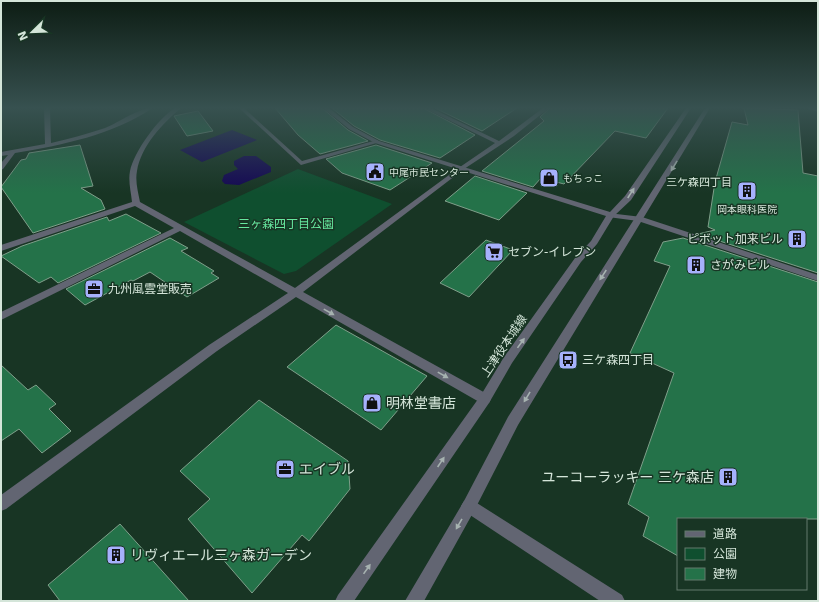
<svg xmlns="http://www.w3.org/2000/svg" width="819" height="602" font-family="'DejaVu Sans','Noto Sans JP',sans-serif">
<rect width="100%" height="100%" fill="#183524"/>
<!-- green -->
<path fill="#0f4f2f" d="M298 169 392 204 296 271 284 274 184 222Z"/>
<!-- water -->
<path fill="#140754" d="M232 130 257 140 202 162 180 150Z
M244 156H256L271 167V172L239 185 225 184 222 181 224 175 238 169 234 165V161Z"/>
<!-- building -->
<path fill="#247249" stroke="#7f9f8a" d="M275 108H322L348 130 368 141 320 154 298 135Z
M332 108H423L475 135 440 158 380 140 354 126Z
M435 108H517L482 131Z
M550 108H668L646 138 615 131 564 184 541 178 533 187 482 171 544 121 540 117Z
M744 108 798 110 803 173 818 176V273L698 234 715 230 708 227 715 182 732 122 748 125Z
M198 111 213 131 187 136 174 116Z
M80 145 93 186 81 188 101 200 105 209 33 233 1 187 21 160 26 159 29 153Z
M376 145 432 163 390 190 342 173 326 159Z
M475 176 527 193 499 220 445 201Z
M126 214 161 233 58 283 51 277 39 283 1 256 22 246 107 217 109 221Z
M170 238 188 248 181 251 214 271 211 273 219 278 187 297 150 272 133 281 131 280 85 305 66 289Z
M683 238 818 282V519H678V556L643 536 649 517 628 504 674 373 630 353 670 266 654 261 663 242Z
M486 240 513 250 469 297 440 283Z
M336 325 427 376 381 430 287 367Z
M1 365 28 390 36 385 56 404 49 409 71 431 42 453 19 429 1 441Z
M259 400 348 461 350 489 309 541 302 535 252 593 188 519 210 499 180 471Z
M120 524 189 601H60L48 585Z"/>
<g fill="none" stroke-linecap="round" stroke-linejoin="round">
<!-- minor -->
<path fill="#626572" fill-rule="evenodd" d="M44 108H50L51 143C69 139 87 134 105 128 120 122 138 108 153 108 112 135 63 145 15 153L3 169 1 170V163L8 155 1 156V152L45 144Z
M175 108H181C163 123 141 146 137 171 135 181 138 192 140 202L295 288 460 167 495 143 424 108H431L499 141 543 108H549L514 136 464 169 303 292 489 395 491 399 489 403 485 404 481 403 296 297 217 351 6 509 1 511V495L209 345 288 293 180 231 1 320V312L174 228 135 206 1 251V245L132 202C131 192 128 181 130 171 134 152 158 118 175 108Z
M239 108H244L302 161 377 140 380 142 301 165Z
M805 108H818V112Z
M608 213 642 217 818 275V281L638 221 608 217Z
M469 498 622 595 625 601H600L464 511 461 506 464 501Z"/>
<!-- tertiary -->
<path fill="#626572" fill-rule="evenodd" d="M323 108H329L353 127 379 141 610 212 625 196 686 108H691L631 200 614 216 597 244 581 262 512 363 489 403 354 601H335L338 595 481 395 504 357 575 258 591 241 606 216 375 143 349 129Z
M705 108H710L518 425 474 511 424 601H405L464 501 508 417Z"/>
</g>
<!-- one-way arrows -->
<defs><path id="oneway-solid" d="M-6-.8H1V-3.2L6.5 0L1 3.2V.8H-6Z"/></defs>
<g fill="#a6b2b0">
<use href="#oneway-solid" transform="translate(674 166) rotate(121)"/>
<use href="#oneway-solid" transform="translate(631 193) rotate(-57)"/>
<use href="#oneway-solid" transform="translate(603 275) rotate(123)"/>
<use href="#oneway-solid" transform="translate(329 312) rotate(29)"/>
<use href="#oneway-solid" transform="translate(521 343) rotate(-54)"/>
<use href="#oneway-solid" transform="translate(443 375) rotate(29)"/>
<use href="#oneway-solid" transform="translate(527 397) rotate(121)"/>
<use href="#oneway-solid" transform="translate(441 462) rotate(-56)"/>
<use href="#oneway-solid" transform="translate(459 524) rotate(120)"/>
<use href="#oneway-solid" transform="translate(367 569) rotate(-55)"/>
</g>
<!-- sky -->
<linearGradient id="sky" x2="0" y2="1"><stop stop-color="#0d1d14"/><stop offset="0.56" stop-color="#375150"/><stop offset="1" stop-color="#375150" stop-opacity="0"/></linearGradient>
<rect width="819" height="193" fill="url(#sky)"/>
<!-- icons -->
<defs>
<symbol id="civic-square" viewBox="-11 -11 22 22"><rect x="-9" y="-9" width="18" height="18" rx="4" fill="#a6b1fc" stroke="#183524"/><path d="M-.6-6.5H3V-4.5H.6V-3L4-1V1h2V6H-6V1h2V-1L-.6-3ZM-1.2 2.5V6h2.4V2.5Z" fill="#111"/></symbol>
<symbol id="shop-square" viewBox="-11 -11 22 22"><rect x="-9" y="-9" width="18" height="18" rx="4" fill="#a6b1fc" stroke="#183524"/><path d="M-5-2.5h2.3a2.7 3.5 0 0 1 5.4 0H5L5.5 6h-11ZM-1.5-2.5h3a1.5 2.3 0 0 0-3 0Z" fill="#111"/></symbol>
<symbol id="building-square" viewBox="-11 -11 22 22"><rect x="-9" y="-9" width="18" height="18" rx="4" fill="#a6b1fc" stroke="#183524"/><path d="M-4-6H4V6H1V3H-1V6H-4ZM-2.5-4.3h1.7v1.8h-1.7ZM.8-4.3h1.7v1.8H.8ZM-2.5-1h1.7V.8h-1.7ZM.8-1h1.7V.8H.8Z" fill="#111"/></symbol>
<symbol id="supermarket-square" viewBox="-11 -11 22 22"><rect x="-9" y="-9" width="18" height="18" rx="4" fill="#a6b1fc" stroke="#183524"/><path d="M-6-5.5h2.5l.6 2H6L4.5 2H-2.5L-4.4-4H-6ZM-1.5 3.2a1.3 1.3 0 1 0 .1 0ZM3 3.2a1.3 1.3 0 1 0 .1 0Z" fill="#111"/></symbol>
<symbol id="office-square" viewBox="-11 -11 22 22"><rect x="-9" y="-9" width="18" height="18" rx="4" fill="#a6b1fc" stroke="#183524"/><path d="M-6-3h4V-5.5h4V-3h4V5H-6ZM-1-4.5V-3h2v-1.5ZM-6 0V1H6V0Z" fill="#111"/></symbol>
<symbol id="bus-square" viewBox="-11 -11 22 22"><rect x="-9" y="-9" width="18" height="18" rx="4" fill="#a6b1fc" stroke="#183524"/><path d="M-5-6H5V4H4V6H2V4H-2V6H-4V4H-5ZM-3.5-4V0h7V-4ZM-3.5 1.2v1.5H-2V1.2ZM2 1.2v1.5H3.5V1.2Z" fill="#111"/></symbol>
</defs>
<g fill-rule="evenodd">
<use href="#civic-square" x="364" y="161" width="22" height="22"/>
<use href="#shop-square" x="538" y="167" width="22" height="22"/>
<use href="#building-square" x="736" y="180" width="22" height="22"/>
<use href="#building-square" x="786" y="228" width="22" height="22"/>
<use href="#supermarket-square" x="483" y="241" width="22" height="22"/>
<use href="#building-square" x="685" y="254" width="22" height="22"/>
<use href="#office-square" x="83" y="278" width="22" height="22"/>
<use href="#bus-square" x="557" y="349" width="22" height="22"/>
<use href="#shop-square" x="361" y="392" width="22" height="22"/>
<use href="#office-square" x="274" y="458" width="22" height="22"/>
<use href="#building-square" x="717" y="466" width="22" height="22"/>
<use href="#building-square" x="105" y="544" width="22" height="22"/>
</g>
<g text-anchor="middle" stroke-width="3" stroke-linejoin="round" paint-order="stroke">
<!-- far-poi labels -->
<g font-size="10" fill="#d4e5d9" stroke="#183524" text-anchor="start">
<text x="389" y="176">中尾市民センター</text>
<text x="563" y="182">もちっこ</text>
<text x="747" y="213" text-anchor="middle">岡本眼科医院</text>
</g>
<!-- far-neighbourhood labels -->
<g font-size="11" fill="#d4e5d9" stroke="#183524">
<text x="699" y="186">三ケ森四丁目</text>
</g>
<!-- park labels -->
<g font-size="12" fill="#66e89f" stroke="#183524">
<text x="286" y="228">三ヶ森四丁目公園</text>
</g>
<!-- poi labels -->
<g font-size="12" fill="#d4e5d9" stroke="#183524" text-anchor="start">
<text x="783" y="243" text-anchor="end">ピボット加来ビル</text>
<text x="508" y="256">セブン-イレブン</text>
<text x="710" y="269">さがみビル</text>
<text x="108" y="293">九州風雲堂販売</text>
<text x="582" y="364">三ケ森四丁目</text>
</g>
<!-- street labels -->
<g font-size="12" fill="#d4e5d9" stroke="#183524">
<text transform="translate(504 346) rotate(-56)" y="4">上津役本城線</text>
</g>
<!-- near-poi labels -->
<g font-size="14" fill="#d4e5d9" stroke="#183524" text-anchor="start">
<text x="386" y="408">明林堂書店</text>
<text x="299" y="474">エイブル</text>
<text x="714" y="482" text-anchor="end">ユーコーラッキー 三ケ森店</text>
<text x="130" y="560">リヴィエール三ヶ森ガーデン</text>
</g>
</g>
<!-- border -->
<rect width="819" height="602" fill="none" stroke="#d4e5d9" stroke-width="4"/>
<!-- legend -->
<rect x="677" y="518" width="130" height="72" fill="#183524" stroke="#637b6c"/>
<rect x="685" y="531" width="20" height="6" fill="#626572" stroke="#637b6c"/>
<text x="713" y="538" font-size="12" fill="#d4e5d9">道路</text>
<rect x="685" y="548" width="20" height="12" fill="#0f4f2f" stroke="#637b6c"/>
<text x="713" y="558" font-size="12" fill="#d4e5d9">公園</text>
<rect x="685" y="568" width="20" height="12" fill="#247249" stroke="#637b6c"/>
<text x="713" y="578" font-size="12" fill="#d4e5d9">建物</text>
<!-- north arrow -->
<g transform="translate(32 32) rotate(247)" stroke="#183524" stroke-width="3" paint-order="stroke">
<path d="M0-3L7 15L0 10L-7 15Z" fill="#d4e5d9"/>
<text y="-6" font-size="11" font-weight="bold" text-anchor="middle" fill="#d4e5d9">N</text>
</g>
</svg>
